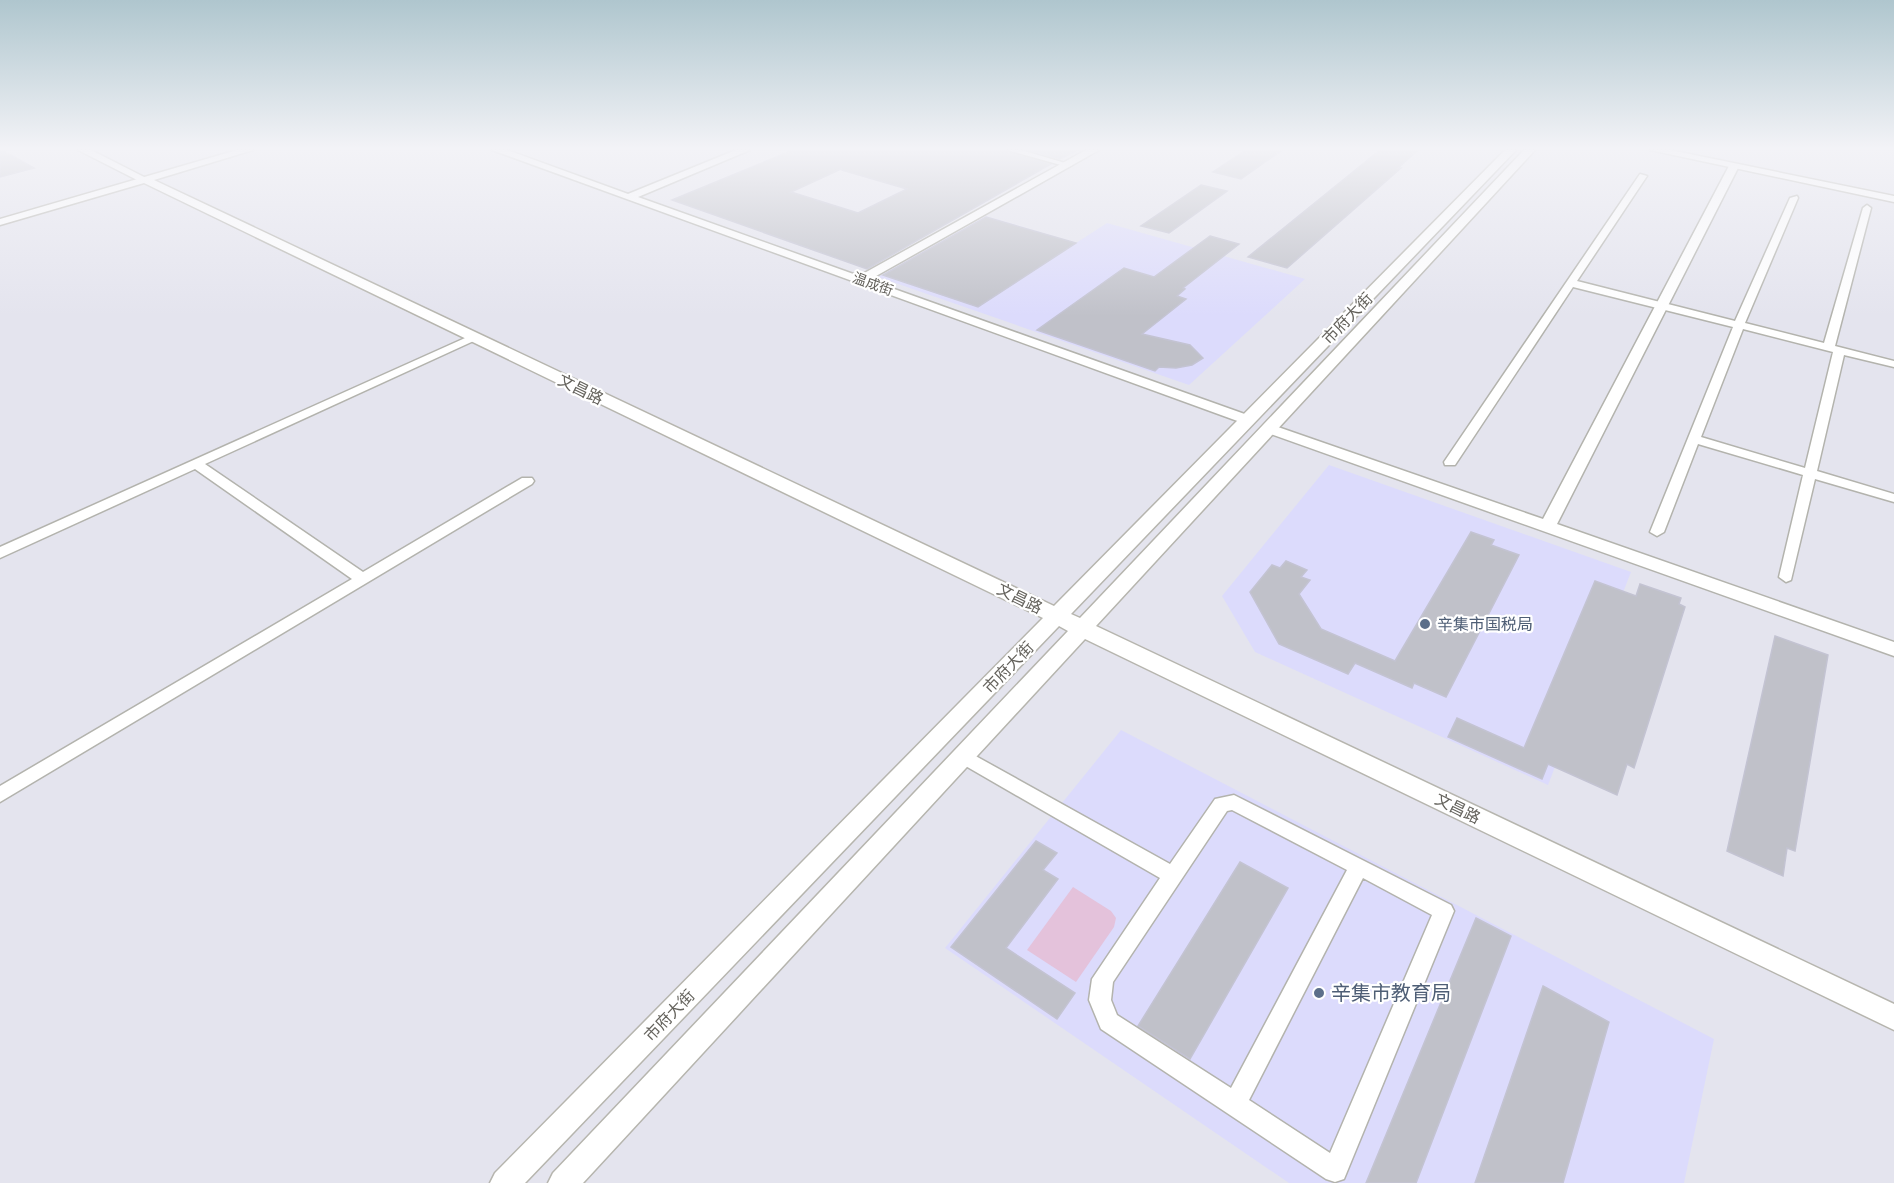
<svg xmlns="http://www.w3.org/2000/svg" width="1894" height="1183" font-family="Jost,'Noto Sans SC',sans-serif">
<rect width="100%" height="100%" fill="#e4e4ee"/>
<!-- commercial -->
<path fill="#dcdbfc" d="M986 216 1076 243 1107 223 1305 279 1189 385 878 277Z
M1329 465 1631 572 1548 785 1255 652 1222 596Z
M1121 730 1714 1039 1684 1183H1289L945 948Z"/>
<!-- green -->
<path fill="#e4c2db" d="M1073 887 1111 911 1116 918 1114 927 1076 982 1027 950Z"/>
<!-- building -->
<path fill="#c0c1c9" stroke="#c3c3d2" stroke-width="1.5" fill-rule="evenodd" d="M0 150H2L34 168 0 177Z
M793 150H1005L1051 164 867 269 672 200ZM841 169 842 170 907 189 858 213 791 192Z
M1030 150H1077L1060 159Z
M1246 150H1282L1241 179 1213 172Z
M1380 150H1418L1398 168H1401L1287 268 1248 257Z
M1201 185 1227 191 1169 233 1141 226Z
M986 217 1076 243 978 307 883 275Z
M1210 236 1239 244 1183 288 1185 289 1177 296 1186 299 1142 334 1190 345 1203 358 1192 365 1176 368 1159 367 1155 371 1037 330 1124 268 1154 277Z
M1471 532 1494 540 1491 545 1519 555 1446 697 1414 683 1412 688 1355 663 1348 674 1279 644 1250 592 1272 565 1280 568 1286 561 1307 570 1301 577 1310 580 1299 594 1321 629 1395 661Z
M1595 581 1636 596 1640 584 1681 598 1679 604 1685 607 1634 768 1627 764 1617 795 1548 764 1542 779 1448 737 1457 718 1524 748Z
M1775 636 1828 655 1795 851 1787 848 1783 876 1727 851Z
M1036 841 1057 853 1043 870 1058 879 1006 948 1075 993 1057 1019 951 947Z
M1240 862 1288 888 1190 1059 1138 1026Z
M1476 918 1511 936 1416 1183H1366Z
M1543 986 1609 1022 1563 1183H1475Z"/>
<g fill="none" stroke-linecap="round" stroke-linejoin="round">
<defs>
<path id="lane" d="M1007 150H1021L1072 165 1068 167Z
M1640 174 1647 176 1577 281 1735 321 1790 198 1797 196 1798 198 1745 323 1824 343 1863 208 1867 205 1871 208 1835 346 1894 361V367L1844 355 1817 471 1894 494V502L1815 479 1791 580 1786 582 1779 577 1803 475 1698 444 1664 532 1657 536 1650 532 1733 327 1573 287 1455 465H1445L1444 462ZM1743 329 1833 352 1805 468 1701 437Z
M474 334 478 335V339L205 464 363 572 522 478H532L534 481 532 484 0 802V786L352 579 195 469 0 558V547Z
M963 749 1170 864 1215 799 1234 795 1451 905 1454 911 1344 1179 1335 1182 1326 1179 1101 1029 1089 1000 1092 979 1160 878 957 761 954 756 957 751ZM1232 810 1347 870 1231 1088 1117 1015 1111 1000 1113 982 1227 811ZM1363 878 1432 915 1330 1153 1249 1100Z"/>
<path id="street" d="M78 150H91L150 180 141 182Z
M492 150H507L628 194 736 150H750L638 197 859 276 1086 150H1099L869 280 1253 417 1255 420 1253 423H1243Z
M1730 164 1739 166 1557 524 1894 642V656L1265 432 1263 429 1270 425 1275 426 1543 519Z"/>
<path id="secondary" d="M237 150H253L154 180 1054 606 1505 150H1516L1071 614 1080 618 1524 150H1535L1096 626 1894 1004V1030L1085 639 583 1183H548L553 1173 1068 631 1059 626 525 1183H490L495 1173 1043 618 144 183 0 225V219Z
M1650 150H1670L1894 196V202Z"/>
</defs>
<!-- lane casing -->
<use href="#lane" stroke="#b3b3ad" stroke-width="3"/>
<!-- street casing -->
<use href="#street" stroke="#b3b3ad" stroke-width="3"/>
<!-- secondary casing -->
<use href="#secondary" stroke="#b6b5ae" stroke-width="3"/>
<!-- lane -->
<use href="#lane" fill="#fff" fill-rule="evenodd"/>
<!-- street -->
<use href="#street" fill="#fff" fill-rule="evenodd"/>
<!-- secondary -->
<use href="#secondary" fill="#fff" fill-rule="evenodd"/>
</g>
<!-- sky -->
<linearGradient id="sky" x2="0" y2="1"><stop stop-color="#afc6ce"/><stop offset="0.47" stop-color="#f3f3f7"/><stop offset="1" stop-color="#f3f3f7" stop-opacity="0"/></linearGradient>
<rect width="1894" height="316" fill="url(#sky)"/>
<!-- markers -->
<g fill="#5c6f8a" stroke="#fff" stroke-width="2">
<circle cx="1425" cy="624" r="6"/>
<circle cx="1319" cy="993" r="6"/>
</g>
<g text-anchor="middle" stroke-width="4.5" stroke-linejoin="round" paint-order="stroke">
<!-- far-street labels -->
<g font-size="14" fill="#64625c" stroke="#fff">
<text transform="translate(873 284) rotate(20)" y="5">温成街</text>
</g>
<!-- street labels -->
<g font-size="16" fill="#64625c" stroke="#fff">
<text transform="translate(1347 318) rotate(-46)" y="6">市府大街</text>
<text transform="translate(581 389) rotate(26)" y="6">文昌路</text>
<text transform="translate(1020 598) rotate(26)" y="6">文昌路</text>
<text transform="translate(1008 667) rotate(-46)" y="6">市府大街</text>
<text transform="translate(1458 808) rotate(26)" y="6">文昌路</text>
<text transform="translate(669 1015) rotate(-46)" y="6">市府大街</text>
</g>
<!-- service labels -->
<g font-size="16" fill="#4e5e75" stroke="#fff" text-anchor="start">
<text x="1437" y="630">辛集市国税局</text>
</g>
<!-- near-service labels -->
<g font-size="20" fill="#4e5e75" stroke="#fff" text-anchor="start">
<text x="1331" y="1000">辛集市教育局</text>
</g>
</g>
</svg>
